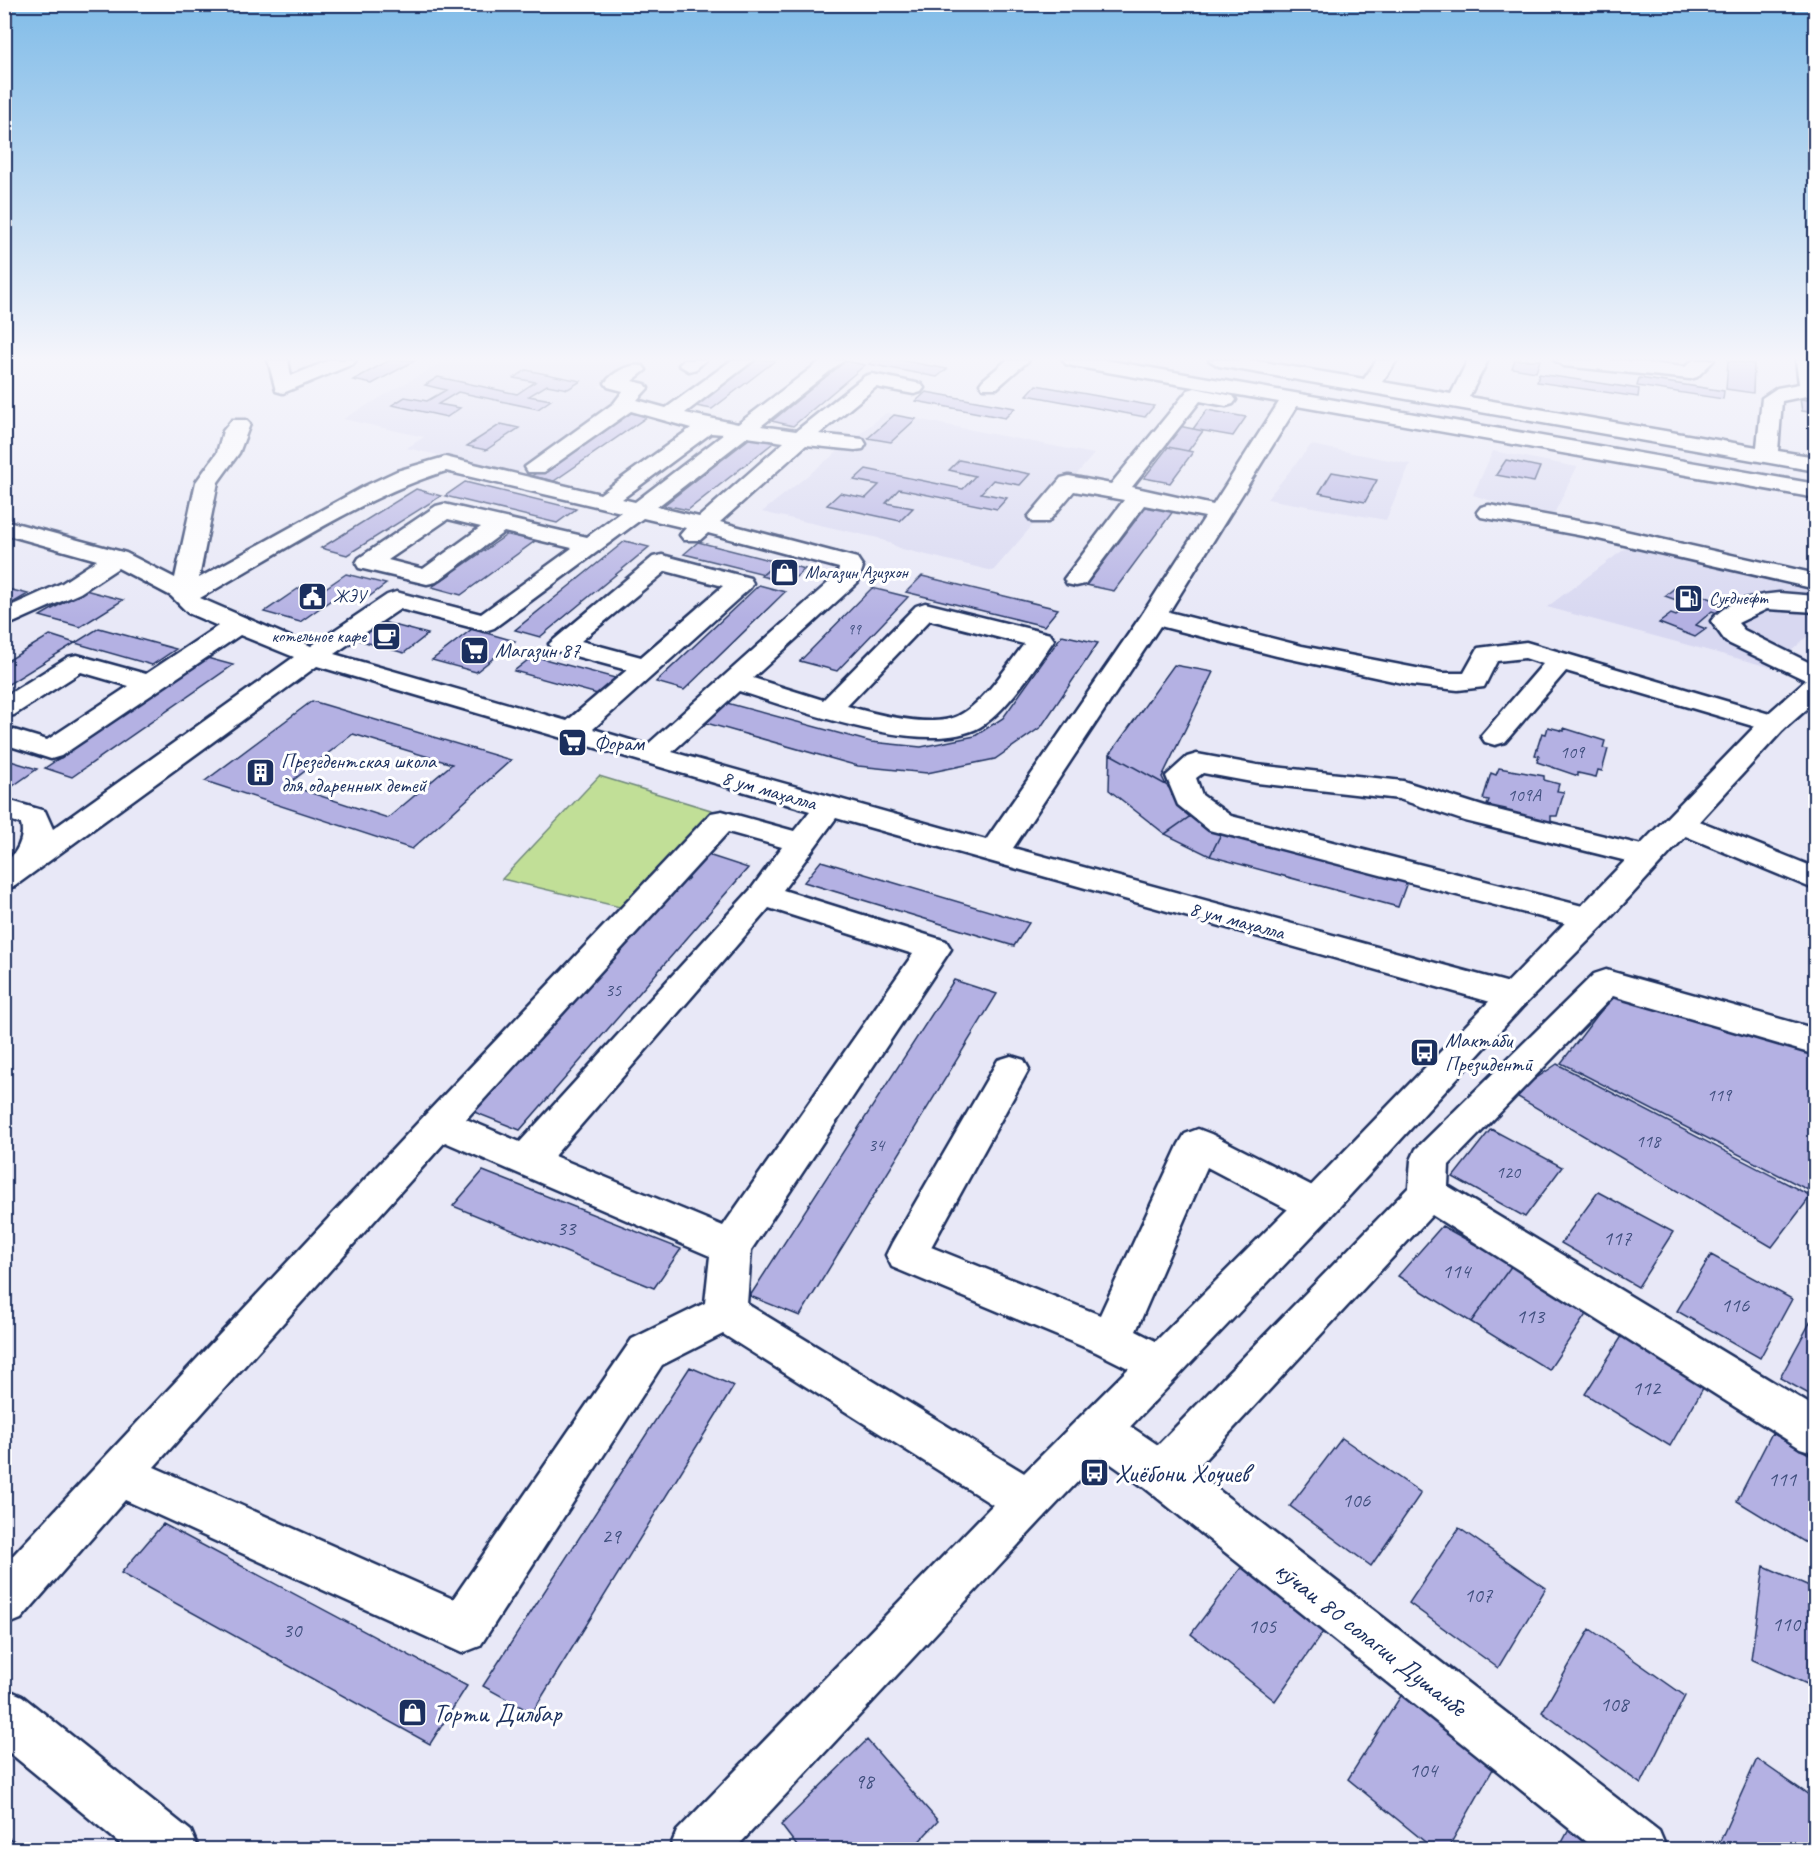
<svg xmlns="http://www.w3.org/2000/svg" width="1820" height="1854" font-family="Caveat,sans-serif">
<rect width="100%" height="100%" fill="#e8e8f7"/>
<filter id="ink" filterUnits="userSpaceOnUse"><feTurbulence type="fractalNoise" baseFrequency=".0167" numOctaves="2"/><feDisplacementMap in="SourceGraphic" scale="12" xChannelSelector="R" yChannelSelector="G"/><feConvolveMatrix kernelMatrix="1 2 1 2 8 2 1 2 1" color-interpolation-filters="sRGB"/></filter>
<g filter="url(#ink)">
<!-- built -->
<path fill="#d8d8f1" d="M446 360H612L633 364 598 387 614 391 619 402 517 473 407 448 424 437 343 419Z
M886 413 1094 454 993 571 902 549 878 538 762 512Z
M1311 445 1410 464 1386 520 1267 499Z
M1493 451 1577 467 1551 520 1473 495Z
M1630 545 1815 588V629L1773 668 1547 607Z"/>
<!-- green -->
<path fill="#c1df97" stroke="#6e877a" stroke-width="1.5" d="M599 776 714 811 628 909 502 879Z"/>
<!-- building -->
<path fill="#b4b1e3" stroke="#1b2f5e" stroke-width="1.5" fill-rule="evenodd" d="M390 360H416L372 384 353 380Z
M751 360H776L712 409 690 405Z
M874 360H900L947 369 937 377 869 364Z
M1515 360H1540L1536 372 1512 368Z
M1635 360H1661V365Z
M845 361 865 365 793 426 772 421Z
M1728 361 1754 364 1753 393 1726 389Z
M526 370 581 381 568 389 547 385 529 396 551 400 538 409 458 392 438 404 460 408 447 417 392 405 405 397 427 401 446 390 425 385 438 377 517 394 535 382 514 378Z
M1539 374 1639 389 1638 397 1537 382Z
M1639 378 1724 391 1723 399 1637 386Z
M1036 385 1154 406 1145 417 1027 395Z
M926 392 1015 408 1005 418 916 401Z
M1800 399 1816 401V413L1802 411Z
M629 409 651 414 554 481 532 476Z
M1207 410 1246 417 1233 436 1193 429Z
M894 415 916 419 891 442 868 438Z
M501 424 519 428 486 450 467 446Z
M1179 426 1203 431 1188 451 1163 446Z
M754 435 777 440 688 510 664 505Z
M1168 447 1193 452 1170 483 1144 478Z
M959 460 1030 474 1020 485 993 480 981 493 1007 498 997 509 899 489 886 503 913 508 900 521 827 505 840 493 866 498 879 485 854 480 866 469 963 489 975 476 949 470Z
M1506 460 1540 467 1534 482 1496 475Z
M1332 472 1377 480 1365 502 1319 493Z
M465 482 576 509 557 523 445 496Z
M416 489 441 496 347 555 321 548Z
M1148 504 1174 510 1114 591 1086 585Z
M508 534 535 541 461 595 432 587Z
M625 541 649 547 540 637 515 630Z
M698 542 777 562 764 574 684 554Z
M777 562 805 569 789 583 761 576Z
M346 574 386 584 366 599 341 593 300 622 264 612 305 584 324 589Z
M922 576 1058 609 1044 626 906 592Z
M759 585 785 592 684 690 656 682Z
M1677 586 1749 613 1739 621 1712 611 1696 625 1706 629 1695 637 1659 623 1671 614 1676 616 1690 605 1665 596Z
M4 588 28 594 4 608Z
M872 588 908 597 837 671 800 661Z
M85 590 123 600 80 627 40 616Z
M371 619 428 634 404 653 347 637Z
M99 628 176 649 152 665 75 643Z
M472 629 515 641 476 672 432 660Z
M50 635 75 643 4 687V663Z
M1062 635 1098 643 1041 727 995 759 927 773 858 766 706 723 727 703 871 742 921 747 975 736 1003 718Z
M533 656 619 679 601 695 514 671Z
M207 658 233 665 72 777 45 768Z
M1174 665 1213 672 1162 777 1166 785 1110 754Z
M312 701 511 760 412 849 205 781ZM353 734 452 764 388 818 287 785Z
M1548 727 1564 731V728L1605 741 1603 748 1608 749 1602 771 1598 770 1596 777 1578 773V776L1537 762 1539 756 1535 755 1542 733 1546 734Z
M1110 754 1166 785 1195 813 1165 834 1109 790Z
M4 759 37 769 10 788 4 786Z
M1499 768 1544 776V780L1559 784 1557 791 1564 792 1557 816H1551V822L1532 818 1531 821 1506 816V809L1487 805 1489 800 1483 799 1491 773 1496 775Z
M1195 813 1222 832 1210 856 1165 834Z
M1222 832 1407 882 1398 907 1210 856Z
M708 855 748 868 520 1130 474 1112Z
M821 861 1029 923 1014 946 804 882Z
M954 980 997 994 800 1316 750 1296Z
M1612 996 1816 1056V1194L1561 1063Z
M1557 1064 1811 1196 1772 1247 1513 1094Z
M1491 1129 1562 1167 1525 1217 1453 1177Z
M483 1171 681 1249 654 1288 453 1206Z
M1598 1192 1673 1232 1638 1287 1561 1243Z
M1442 1226 1512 1265 1471 1322 1398 1276Z
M1711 1255 1792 1299 1760 1358 1677 1311Z
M1512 1265 1589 1310 1549 1370 1471 1322Z
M1812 1319 1816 1321V1398L1780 1378Z
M1624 1333 1707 1381 1670 1446 1585 1394Z
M690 1367 734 1386 532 1713 483 1686Z
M1772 1433 1816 1458V1549L1737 1501Z
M1342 1438 1421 1493 1371 1566 1290 1506Z
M163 1524 467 1686 430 1744 121 1573Z
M1459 1528 1546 1588 1498 1668 1409 1603Z
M1249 1557 1332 1619 1275 1701 1191 1634Z
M1764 1566 1816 1589V1688L1751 1659Z
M1590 1629 1685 1696 1641 1784 1542 1712Z
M1404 1691 1497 1762 1447 1850H1435L1348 1779Z
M867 1740 938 1821 911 1850H800L781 1825Z
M1757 1759 1816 1800V1850H1716Z
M1571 1826 1602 1850H1558Z
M4 1835 29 1850H4Z"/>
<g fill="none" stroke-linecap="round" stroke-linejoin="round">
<defs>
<path id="minor" d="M268 360H288L291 376 330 360H356L353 364 283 393 276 391Z
M684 360H706L696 369 689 371 679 365Z
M732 360H754L685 413 738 424 822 360H844L761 426 796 431 865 376 872 374 921 384 924 388 921 392 914 394 876 387 819 434 863 439 866 444 863 449 855 450 806 445 720 522 857 558 863 567 858 582 753 678 823 700 916 606 925 603 1050 634 1054 640C1036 666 1007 711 980 727 925 758 796 709 739 691L672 752 986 840 1141 616 1205 517 1144 505 1085 584 1076 586 1067 584 1064 579 1124 500 1074 491 1048 522H1032L1028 517 1061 478 1069 476 1111 484 1188 390 1195 388 1233 396 1236 400 1233 404 1226 406 1200 401 1132 487 1213 505 1279 402 1073 366 1066 364 1063 360H1105L1816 484V498L1297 406 1169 612 1302 646 1442 673H1464L1478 648 1526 642 1783 718 1787 724 1783 730 1773 732 1566 671 1505 742 1495 745 1485 742 1481 736 1543 664 1525 658 1497 661 1484 687 1458 690 1412 685 1277 656 1160 626 1013 848 1524 987 1529 996 1524 1005 1512 1008 836 818 783 890 946 941 951 949 751 1250 747 1304 1044 1485 1051 1501 1044 1517 1028 1523 1012 1517 723 1334 662 1365 480 1646 462 1653 125 1500 21 1619 4 1626V1565L426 1114 711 813 722 811 794 831 810 811 317 666 15 886 4 889V863C16 855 25 839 21 824L4 818V799L45 811 53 829 294 657 240 635 61 756 51 759 4 744V727L47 740 129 686 81 672 14 715 4 717V697L68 657 77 655 146 674 218 626 188 613 171 596 118 568 80 593 4 627V609L62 583 97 560 4 534V520L126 553 175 578 196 482 217 453 223 431 232 420H246L250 424 239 453 218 482 199 578 365 486 397 471 445 457 600 494 691 428 631 411 544 472H528L525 467 614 403 623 391 608 387 605 383C613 372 630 363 643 366L646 370 632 381 645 384 648 388 637 400 666 408ZM711 433 724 434 635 502 622 499ZM747 437 784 442 699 517 657 507ZM446 471 621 512 587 537 444 504 436 506 359 558 356 563 359 568 427 584 436 582 504 532 572 548 481 614 396 592 387 595 311 646 200 598C277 555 363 496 446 471ZM643 518 686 528 680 535 684 540H700L708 533 839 568 837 575 647 745 593 729 750 588 753 583 750 578 662 555 653 557 549 644 553 650 627 670 567 721 334 654 400 609 485 631 494 628ZM448 519 481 527 423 569 388 560ZM666 571 723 586 641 657 581 641ZM930 620 1024 644C1008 665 982 705 958 716 931 729 875 714 847 706ZM728 832 782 847 752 888 520 1142 466 1119ZM769 908 913 954 723 1226 554 1156ZM445 1142 710 1256 705 1303 632 1339 453 1599 154 1467Z
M1007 360H1029L997 388H983L980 384 983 380Z
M1209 360H1251L1364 379 1377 360H1397L1382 382 1451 394 1468 360H1488L1469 397 1757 447 1762 398 1777 388 1799 384 1796 360H1816V394L1782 401 1778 451 1816 457V471L1219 366Z
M1554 360H1618L1685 367 1693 360H1714L1697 377 1690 379 1564 366Z
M1489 505 1594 524 1816 574V589L1594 538 1481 517 1477 512 1481 507Z
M1779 593 1816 596V612L1767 609 1738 623 1744 630 1816 666V685L1726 642 1711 621C1725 601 1756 595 1779 593Z
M1197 754 1257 765 1403 781 1485 807 1658 849 1663 856 1658 863 1647 866 1465 821 1399 799 1257 783 1203 773 1196 778 1202 795 1231 816 1602 911 1606 919 1602 927 1590 930 1209 830 1178 805 1166 776 1187 757Z
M1682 814 1816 868V890L1671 830 1667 823 1671 816Z
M1606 970 1816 1029V1055L1613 996 1449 1165 1448 1186 1816 1408V1453L1800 1448 1432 1215 1194 1471 1659 1831 1667 1850H1596L1145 1488 1083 1444 1077 1430 1083 1416 1099 1409 1115 1416 1158 1445 1409 1187 1411 1160 1416 1149 1594 974Z
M1011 1056 1024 1060 1029 1069 931 1247 1100 1315 1179 1144 1185 1134 1198 1129 1211 1134 1330 1195 1336 1206 1330 1217 1316 1222 1302 1217 1207 1167 1136 1331 1175 1351 1182 1365 1175 1379 1160 1384 1096 1352 892 1267 886 1255 892 1243 998 1060Z
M4 1688 22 1696 191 1831 199 1850H128L4 1748Z"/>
<path id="major" d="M1816 678V701L1783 730 1602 927 1524 1005 1330 1217 1044 1517 734 1850H669L677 1831 1012 1485 1302 1195 1763 718 1806 680Z"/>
</defs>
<!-- minor casing -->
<use href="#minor" stroke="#1b2f5e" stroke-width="5"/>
<!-- major casing -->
<use href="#major" stroke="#1b2f5e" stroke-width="5"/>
<!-- minor -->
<use href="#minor" fill="#fff" fill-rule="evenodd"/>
<!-- major -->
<use href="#major" fill="#fff" fill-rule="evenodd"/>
</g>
</g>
<!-- sky -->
<linearGradient id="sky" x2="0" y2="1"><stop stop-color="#81bce8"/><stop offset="0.58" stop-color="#f5f5fb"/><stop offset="1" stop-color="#f5f5fb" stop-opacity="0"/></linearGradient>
<rect width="1820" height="619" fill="url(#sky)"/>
<!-- icons -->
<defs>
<symbol id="shop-square" viewBox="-11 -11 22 22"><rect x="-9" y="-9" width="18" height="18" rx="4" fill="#1b2f5e" stroke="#fff"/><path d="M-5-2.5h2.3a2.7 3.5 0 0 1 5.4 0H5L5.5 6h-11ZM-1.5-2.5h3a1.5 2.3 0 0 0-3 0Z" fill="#fff"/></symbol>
<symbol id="civic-square" viewBox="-11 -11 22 22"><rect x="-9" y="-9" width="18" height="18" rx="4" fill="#1b2f5e" stroke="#fff"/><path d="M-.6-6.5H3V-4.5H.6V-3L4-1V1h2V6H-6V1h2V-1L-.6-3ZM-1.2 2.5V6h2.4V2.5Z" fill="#fff"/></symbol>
<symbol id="fuel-square" viewBox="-11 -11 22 22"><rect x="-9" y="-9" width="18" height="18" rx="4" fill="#1b2f5e" stroke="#fff"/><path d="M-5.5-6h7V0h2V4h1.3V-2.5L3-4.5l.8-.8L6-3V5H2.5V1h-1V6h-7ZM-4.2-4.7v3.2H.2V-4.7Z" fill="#fff"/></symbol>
<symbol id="cafe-square" viewBox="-11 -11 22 22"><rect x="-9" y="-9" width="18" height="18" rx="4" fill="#1b2f5e" stroke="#fff"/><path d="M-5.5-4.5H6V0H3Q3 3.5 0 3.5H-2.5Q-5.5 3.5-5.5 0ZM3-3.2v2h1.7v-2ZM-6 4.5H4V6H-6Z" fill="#fff"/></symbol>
<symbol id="supermarket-square" viewBox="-11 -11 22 22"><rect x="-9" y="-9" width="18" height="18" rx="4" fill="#1b2f5e" stroke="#fff"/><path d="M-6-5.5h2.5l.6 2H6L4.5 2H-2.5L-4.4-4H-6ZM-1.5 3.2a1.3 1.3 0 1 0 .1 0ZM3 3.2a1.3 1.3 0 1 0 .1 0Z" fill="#fff"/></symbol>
<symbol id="building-square" viewBox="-11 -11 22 22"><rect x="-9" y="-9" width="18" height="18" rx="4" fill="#1b2f5e" stroke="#fff"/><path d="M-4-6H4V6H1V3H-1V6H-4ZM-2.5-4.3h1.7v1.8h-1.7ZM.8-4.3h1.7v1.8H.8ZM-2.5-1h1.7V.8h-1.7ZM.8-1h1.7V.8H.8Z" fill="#fff"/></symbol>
<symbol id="bus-square" viewBox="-11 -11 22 22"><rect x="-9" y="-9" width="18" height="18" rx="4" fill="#1b2f5e" stroke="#fff"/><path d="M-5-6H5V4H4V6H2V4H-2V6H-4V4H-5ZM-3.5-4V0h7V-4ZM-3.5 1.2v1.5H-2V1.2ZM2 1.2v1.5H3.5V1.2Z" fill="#fff"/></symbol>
</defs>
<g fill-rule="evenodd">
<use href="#shop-square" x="768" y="556" width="33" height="33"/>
<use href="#civic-square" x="296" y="580" width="33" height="33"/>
<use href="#fuel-square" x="1672" y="582" width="33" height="33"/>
<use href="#cafe-square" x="370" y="620" width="33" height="33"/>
<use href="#supermarket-square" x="458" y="634" width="33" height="33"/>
<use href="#supermarket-square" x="556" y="726" width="33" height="33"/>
<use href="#building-square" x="244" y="756" width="33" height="33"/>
<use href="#bus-square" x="1408" y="1036" width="33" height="33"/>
<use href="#bus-square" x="1078" y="1456" width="33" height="33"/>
<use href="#shop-square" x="396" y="1696" width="33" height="33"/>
</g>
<g text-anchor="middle" stroke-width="6" stroke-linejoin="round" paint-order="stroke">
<!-- far-number labels -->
<g font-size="15" fill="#41507f">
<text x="854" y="634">99</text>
</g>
<!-- far-poi labels -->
<g font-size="18" fill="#1b2f5e" stroke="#fff" text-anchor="start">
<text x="805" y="578">Магазин Азизхон</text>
<text x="333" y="602">ЖЭУ</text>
<text x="1709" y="604">Суғднефт</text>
<text x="366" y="642" text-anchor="end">котельное кафе</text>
</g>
<!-- number labels -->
<g font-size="18" fill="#41507f">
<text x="1572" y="758">109</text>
<text x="1524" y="801">109А</text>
<text x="613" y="996">35</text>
<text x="1719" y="1101">119</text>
<text x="1648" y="1147">118</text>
<text x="876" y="1151">34</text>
<text x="1508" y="1178">120</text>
</g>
<!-- poi labels -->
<g font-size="21" fill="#1b2f5e" stroke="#fff" text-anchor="start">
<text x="495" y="657">Магазин 87</text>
<text x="594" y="750">Форам</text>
<text x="281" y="768">Презедентская школа<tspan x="281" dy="24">для одаренных детей</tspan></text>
<text x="1445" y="1047">Мактаби<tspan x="1445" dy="24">Президентӣ</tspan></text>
</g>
<!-- street labels -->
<g font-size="21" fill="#1b2f5e" stroke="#fff">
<text transform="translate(769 790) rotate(16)" y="7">8 ум маҳалла</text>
<text transform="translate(1237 920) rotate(15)" y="7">8 ум маҳалла</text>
</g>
<!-- near-number labels -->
<g font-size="21" fill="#41507f">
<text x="566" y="1235">33</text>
<text x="1617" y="1245">117</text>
<text x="1456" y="1278">114</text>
<text x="1735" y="1312">116</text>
<text x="1530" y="1323">113</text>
<text x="1646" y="1395">112</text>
<text x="1782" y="1486">111</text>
<text x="1356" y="1507">106</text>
<text x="611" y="1543">29</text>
<text x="1478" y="1602">107</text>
<text x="1786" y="1631">110</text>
<text x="1262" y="1633">105</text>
<text x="292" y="1637">30</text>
<text x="1614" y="1711">108</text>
<text x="1423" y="1777">104</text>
<text x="864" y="1788">98</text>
</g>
<!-- near-poi labels -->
<g font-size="26" fill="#1b2f5e" stroke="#fff" text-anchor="start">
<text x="1115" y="1482">Хиёбони Хоҷиев</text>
<text x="433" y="1722">Торти Дилбар</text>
</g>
<!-- near-street labels -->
<g font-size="26" fill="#1b2f5e" stroke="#fff">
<text transform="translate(1371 1638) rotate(38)" y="9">кӯчаи 80 солагии Душанбе</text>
</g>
</g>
<!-- margin -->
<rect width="1820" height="1854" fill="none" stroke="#fff" stroke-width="24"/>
<rect x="12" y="12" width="1796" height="1830" fill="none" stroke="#1b2f5e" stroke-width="2" filter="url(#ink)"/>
</svg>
